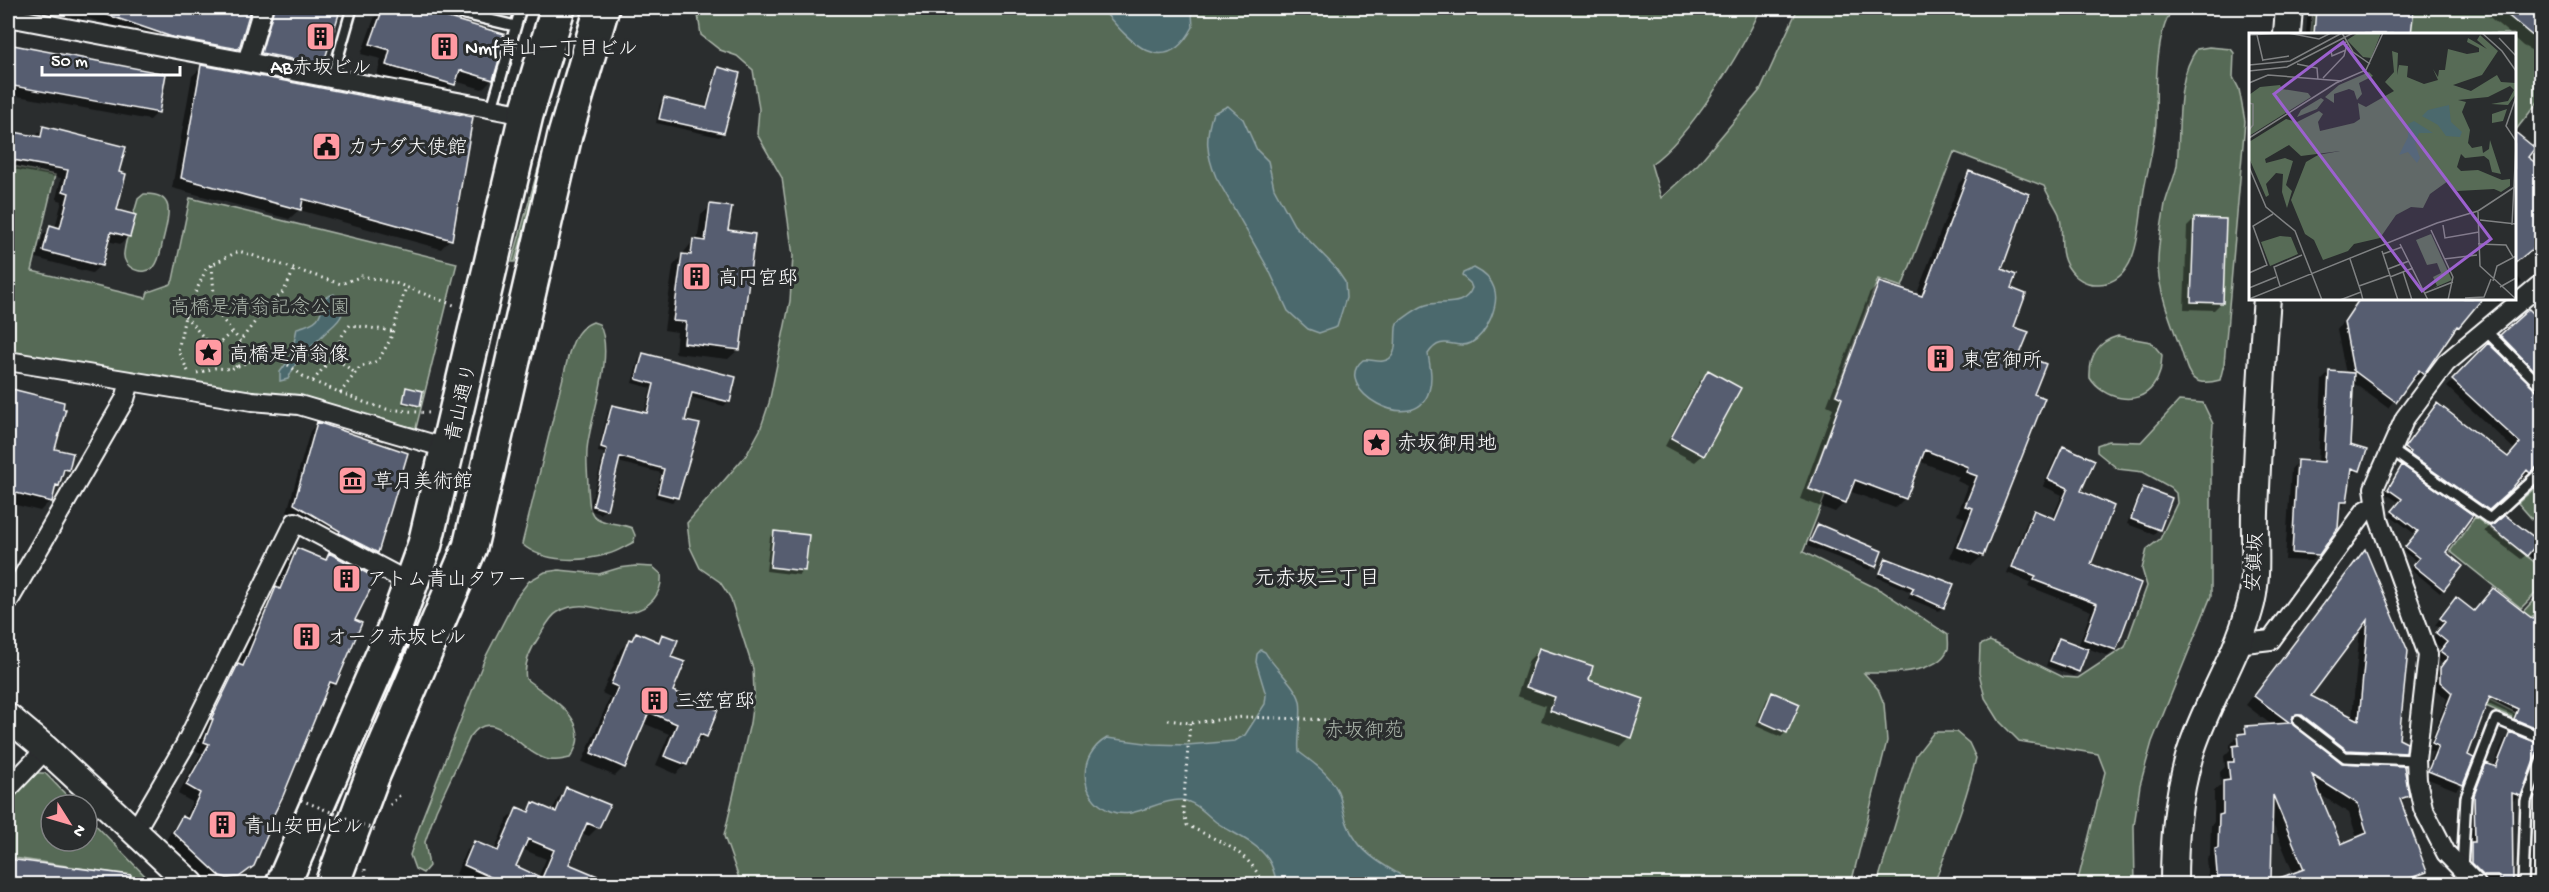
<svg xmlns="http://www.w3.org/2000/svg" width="2549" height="892" font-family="'Gochi Hand','Klee One',sans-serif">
<rect width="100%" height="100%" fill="#2a2d2e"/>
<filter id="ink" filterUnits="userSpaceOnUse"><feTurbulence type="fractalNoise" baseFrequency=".0167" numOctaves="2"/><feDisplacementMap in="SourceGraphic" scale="12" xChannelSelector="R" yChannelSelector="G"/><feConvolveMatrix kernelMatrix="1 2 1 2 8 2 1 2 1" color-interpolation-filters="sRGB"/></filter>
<g filter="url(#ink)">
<!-- green -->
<path fill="#576b56" stroke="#abb5aa" stroke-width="1.5" d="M583 8H587L515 262H512Z
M697 8H1761C1742 51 1689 138 1651 164L1661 198 1698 164 1761 89 1798 8H2174C2163 21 2160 42 2158 59 2155 81 2157 102 2156 123 2154 146 2148 168 2144 190 2139 220 2141 282 2099 284 2086 285 2075 278 2068 267 2057 251 2065 232 2059 214 2055 205 2048 196 2044 186L1954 152 1902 287 1878 279 1835 395 1842 398 1808 489 1825 496 1803 552 1882 591 1948 635C1948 639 1949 645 1948 649 1938 675 1887 673 1864 673L1878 689 1884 704 1887 741 1851 884H741L724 836 750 723 754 693 753 669 730 597 720 582 700 568 690 547 687 523 747 454 760 430 769 403 790 301 793 256 782 178 757 134 759 109 753 70 737 56 720 50 701 35Z
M2313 8H2541V98L2515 131 2514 34H2311Z
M2209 47 2231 49 2234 53 2233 77 2239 89 2245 121 2224 364 2220 380C2188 389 2189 372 2180 347 2171 322 2160 295 2158 268 2157 248 2162 224 2165 204 2168 191 2175 178 2177 165 2181 130 2175 78 2197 49Z
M8 165 55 175 32 271 146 298 148 292 171 284 173 280 190 198 457 263 416 428 350 414 8 353Z
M144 194C178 193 168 218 163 240 161 248 160 260 154 267 143 277 122 268 124 253 126 236 133 217 138 199Z
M593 322 599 324C615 352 593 410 588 442 585 457 588 472 588 488 589 496 588 508 593 515 601 524 621 523 632 528L635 535 634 542C625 546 617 552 608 554 582 562 543 563 522 544L569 353C574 339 577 328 593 322Z
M2118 336 2151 342 2162 355C2161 366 2161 376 2153 386 2137 408 2102 398 2090 378 2089 356 2097 342 2118 336Z
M2179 401 2203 403 2213 424 2211 452V596L2152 742 2140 785 2134 826 2135 884H2077L2105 772 2098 754 2019 741 2000 722 1985 698 1979 673 1980 645 1990 641 2063 677 2078 678 2125 647 2147 586 2142 569 2147 549 2160 539 2177 503 2176 493 2170 487 2143 472 2118 469 2097 452V445L2108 441 2141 442Z
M2538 485 2542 488 2541 525 2539 527 2518 503Z
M2475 517 2541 567V588L2521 608 2450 551Z
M635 566 653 567 661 574C663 593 650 609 630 612 605 616 586 596 558 612 550 616 544 629 539 637 530 650 523 664 526 679 552 700 596 721 570 758 564 759 556 761 550 760 521 756 495 702 470 737L436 810 425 842 429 866 423 873 415 869 410 855 423 816 485 658 516 598 529 581 545 572 559 570 599 574 619 568Z
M2541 592V607L2465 687 2541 726V730L2451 691Z
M1934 732H1956L1969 743 1976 758C1966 802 1949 843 1934 884H1877L1916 755Z
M36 773H45L76 805H51V841H87V816L153 884H111L112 873 8 857V802Z"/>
<!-- water -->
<path fill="#4b696d" stroke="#93a5a7" stroke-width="1.5" d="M1101 8H1189L1192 14 1193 27C1163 83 1127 38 1101 8Z
M1228 106 1243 119 1257 150 1268 161 1274 188 1294 225 1334 266 1345 282 1346 298 1337 327 1319 333 1308 329 1288 311 1269 270 1216 177C1206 154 1205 136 1213 113Z
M1474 268C1482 272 1491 279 1494 288 1500 304 1487 334 1471 343 1456 351 1442 332 1428 354 1430 366 1433 378 1429 391 1415 439 1328 388 1363 360 1370 359 1377 362 1383 361 1401 359 1393 334 1397 323 1406 317 1416 308 1426 305 1442 300 1464 309 1472 288L1470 283 1462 276 1463 273Z
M334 294C352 316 337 321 323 335 316 342 310 349 303 355 296 360 292 372 288 379L280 381V372L291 357 297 328C320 322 320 318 325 297Z
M1261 650 1265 652C1274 668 1296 685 1300 701 1303 717 1297 735 1299 752 1315 764 1334 777 1340 797 1344 812 1346 827 1356 840 1369 860 1397 872 1416 884H1277C1275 875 1273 866 1268 859 1255 841 1233 834 1216 822 1206 814 1195 801 1181 800 1157 799 1134 821 1110 811 1078 797 1077 755 1107 738L1153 744 1187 745 1235 741 1245 735 1265 704 1266 695 1256 662 1257 654Z"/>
<!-- shadow -->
<path fill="#0007" fill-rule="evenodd" d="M32 8H250L238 48 230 56 165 43 85 17 78 24Z
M264 8H324L321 64 314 72 255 60Z
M383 8H410L431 13 433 8H514L503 16 487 11 477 22 454 16 453 19 480 26 492 79 482 89 455 81 444 94 377 75 381 59 361 54 375 16Z
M2308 8H2413L2410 34H2306Z
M2493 8H2542V48L2537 53 2523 46 2514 38V34H2510L2487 15Z
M8 46 165 75 158 112 150 120 12 95 8 117Z
M202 67 450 239 441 249 299 210 289 219 172 188 192 76Z
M719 69 723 133 719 137 656 123 660 104 665 100 705 109 715 73Z
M43 128 117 173 115 211 129 236 121 244 107 241 101 265 92 273 36 258 43 235 51 227 55 228 62 201 56 199 61 178 8 168V132L35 137Z
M2514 142 2526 157 2542 169V261L2529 251 2514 264Z
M1969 173 2000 270 2010 289 2013 327 2018 355 2032 395 2043 399 1982 556 1972 565 1950 557 1965 518 1957 515 1968 486 1957 481 1959 477 1919 461 1905 498 1895 508 1849 491 1845 502 1835 512 1800 499 1833 408 1827 405 1869 294 1879 284 1916 296 1959 183Z
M711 206 727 231 738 350 728 359 675 353 677 332 664 330 673 266 693 241 697 242 701 215Z
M2195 219 2221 303 2214 310 2184 309 2187 227Z
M2514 273 2522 282 2514 290Z
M2359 298H2481L2451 333 2423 373 2416 380 2412 377 2388 408 2352 382 2349 446 2359 470 2350 476 2346 502 2338 510 2318 554 2311 561 2285 560 2291 469 2298 462 2318 463 2322 380 2329 373 2346 374 2337 330Z
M2494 298H2504L2498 303Z
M2536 318 2542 323V390L2495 342 2500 337 2509 344Z
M2488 345 2537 393H2542V475L2541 472 2533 470 2523 478 2520 476 2482 515 2399 455 2437 405 2507 459 2515 450 2447 387Z
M643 355 729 401 724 406 690 397 683 422 677 497 672 502 655 497 661 473 618 462 605 509 601 514 589 510 604 453 598 452 608 411 612 406 644 414 651 388 632 383 639 359Z
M1708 372 1703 455 1695 462 1665 446 1701 379Z
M406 388 418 405 416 407 402 404Z
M8 390 62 404 54 450 67 469 60 476 50 501 40 511 8 503Z
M317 424 407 454 377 553 370 560 287 512 310 431Z
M2064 448 2079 491 2089 565 2139 584 2115 650 2108 656 2087 648 2078 672 2073 676 2046 666 2054 644 2059 640 2078 647 2091 611 2028 586 2030 582 2007 573 2028 519 2035 512 2052 519 2062 495 2043 486 2057 454Z
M2402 467 2444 553 2461 566 2440 593 2411 569 2417 562 2403 551 2416 535 2390 515 2400 503 2385 493Z
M2542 482V498L2534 490Z
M2143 489 2158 529 2154 534 2127 524 2139 494Z
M1818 526 1874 566 1870 570 1807 546 1813 531Z
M2495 526 2526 555 2521 559 2484 531 2488 527Z
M775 532 803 570 799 575 766 571 770 537Z
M2542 540V565L2529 556Z
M298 550 324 561 330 555 353 621 360 624 335 684 325 693 265 828 253 865 238 880 228 884H210L165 842 173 828 184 819 192 802 178 794 201 753 196 751 205 729 202 728 229 675 239 664 267 598 276 589 288 559Z
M2364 552 2397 740 2404 752 2395 761 2334 759 2341 764 2407 796 2400 803 2425 872 2416 881 2406 884H2209L2207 859 2210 856 2211 825 2214 822V791L2221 785 2220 772 2225 767 2224 756 2230 750V745L2246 727 2273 726 2246 705ZM2360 628 2352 718 2309 697ZM2318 793 2349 813 2357 838 2340 846ZM2271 819 2294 875 2270 884Z
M1887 560 1952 585 1943 607 1939 611 1908 598 1911 592 1877 577Z
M2451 605 2529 625 2542 612V741L2509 726 2513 715 2486 703 2466 756 2462 784 2456 790 2423 777 2433 752 2427 750 2447 699 2435 689 2434 675 2443 664 2435 658 2442 649 2431 640 2440 628 2435 625Z
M636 634 656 642 662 635 669 657 671 692 705 736 694 745 686 765 676 774 656 765 669 734 643 723 624 767 615 776 582 762 610 697 602 693 620 650Z
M1539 650 1587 681 1629 737 1619 747 1541 721 1546 706 1517 696 1529 660Z
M1772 694 1786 732 1781 737 1756 726 1767 699Z
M2510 734 2542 746V765L2539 759 2534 758 2519 795 2513 801 2511 800 2512 879 2506 884H2494V881L2478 882 2465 869V850L2469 846V802L2481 771 2487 764 2493 767 2504 740Z
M2542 772V884H2526L2536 810 2528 807Z
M567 789 598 827 589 836 581 833 567 865 603 884H479L456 874 465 852 475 843 494 851 508 818 517 809 525 812 534 804 552 812 558 798ZM522 849 546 859 538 878 514 867Z"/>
<!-- building -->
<path fill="#565d6f" stroke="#fff" stroke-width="1.5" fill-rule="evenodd" d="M97 8H251L239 49 172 37 96 11Z
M274 8H319L339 14 323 65 261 53Z
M383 8H414L504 34 502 39 505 40 493 80 460 70 455 85 386 65 390 50 370 44Z
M2316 8H2414L2411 34H2314Z
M2499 8H2541V43Z
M8 44 166 74 159 113 8 85Z
M201 65 473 117 452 240 303 199 301 210 181 178Z
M718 67 740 73 724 133 659 119 664 98 707 108Z
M43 126 126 147 119 172 126 174 117 210 136 215 130 237 111 232 102 266 43 251 50 225 60 228 69 193 63 191 68 170 8 159V131L41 137Z
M2514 131 2535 148 2528 157 2541 167V242L2514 264Z
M1969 171 2029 194 2002 269 2016 275 2011 288 2026 294 2014 327 2029 332 2020 354 2046 364 2034 394 2045 398 1983 556 1958 547 1973 508 1965 506 1977 476 1966 472 1968 467 1925 450 1906 499 1855 480 1846 503 1809 489 1842 398 1836 395 1879 282 1922 296Z
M710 204 732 207 728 230 755 234 740 350 684 343 686 322 673 321 682 254 691 255 693 239 705 241Z
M2194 218 2226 219 2223 303 2191 302Z
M2360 298H2483L2459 327 2457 326 2424 374 2419 370 2396 402 2353 370 2344 322Z
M2529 309 2541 321V377L2500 335Z
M2488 343 2541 394V464L2530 473 2527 470 2509 492 2489 510 2409 454 2410 452 2404 448 2437 403 2508 457 2520 443 2452 380Z
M643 353 736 377 730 402 692 393 685 421 700 424 678 498 658 493 664 469 620 457 607 510 593 506 607 449 601 447 612 405 647 413 654 384 636 379Z
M1708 370 1741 388 1704 456 1671 438Z
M2329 371 2354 373 2350 445 2367 450 2360 471 2352 468 2347 502H2340L2338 528 2319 555 2292 553 2297 460 2324 462Z
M406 387 423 391 420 406 403 402Z
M8 388 64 402 63 409H66L55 449 73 453 69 470 64 469 59 486 56 485 52 502 8 491Z
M317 422 408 453 378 553 339 533 340 531 294 504Z
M2063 446 2095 460 2081 491 2114 506 2091 564 2141 583 2116 650 2084 639 2097 604 2034 580 2036 576 2012 567 2034 510 2055 519 2068 488 2048 479Z
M2402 465 2473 515 2446 552 2463 566 2444 590 2413 565 2419 558 2405 547 2418 531 2392 511 2402 499 2388 489Z
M2143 487 2172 498 2160 530 2131 519Z
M2505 515 2539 541 2527 556 2488 525 2494 524Z
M1818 524 1882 551 1876 567 1810 541Z
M774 531 809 535 805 571 770 567Z
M297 548 326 560 329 553 376 578 355 620 362 623 336 684 330 682 283 796 267 828 270 829 254 866 239 877 227 878 220 876 173 832 182 816 188 819 200 793 186 785 209 744 204 742 213 719H211L238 664 243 666 276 587 280 589Z
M2365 549 2408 651 2399 739 2407 743 2406 753 2347 750 2302 715 2293 716 2292 723 2342 763 2404 766 2409 796 2400 799 2427 872 2392 885H2218L2215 849 2218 848 2219 815 2223 814V781L2230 780 2228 762H2234L2233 746 2239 745 2238 734 2246 733 2245 726 2290 723 2254 696ZM2368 620 2359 720 2311 696ZM2312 775 2358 804 2367 833 2341 844ZM2273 795 2304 869 2271 881Z
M1886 558 1954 584 1944 608 1911 593 1914 588 1880 573Z
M2493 588 2533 619 2541 609V730L2514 719 2518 709 2490 696 2468 755 2474 758 2463 785 2428 771 2438 746 2432 743 2452 693 2440 682V668L2448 657 2440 651 2447 642 2436 633 2445 622 2440 618 2456 597 2474 611Z
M636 632 659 642 662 634 678 640 671 657 685 662 673 691 718 710 707 737 700 734 687 765 664 756 677 724 649 712 625 768 591 753 618 687 611 684 629 639 632 640Z
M2059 638 2088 649 2079 672 2050 661Z
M1539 648 1593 666 1589 680 1644 699 1631 738 1550 711 1555 697 1526 687Z
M1772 692 1800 704 1787 733 1760 721Z
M2510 732 2540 744 2521 796 2512 793 2513 880H2499V876H2484L2471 863V842H2475L2474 795 2486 763 2496 767Z
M566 787 610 805 599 828 587 823 569 864 619 885H508L464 865 474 841 498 851 517 807 529 812 533 802 556 812ZM528 839 554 850 542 878 516 866Z
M8 859 131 875 130 885H8Z"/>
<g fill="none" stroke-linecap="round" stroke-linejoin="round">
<defs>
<path id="lane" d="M440 8 515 26
M332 78 352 8
M492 108 521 8
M2484 329 2542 387
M2390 449 2490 519 2542 471
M2298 721 2345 757 2416 760
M2462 869 2466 797 2496 719 2542 738
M2523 884 2526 801 2542 759"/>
<path id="street" d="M8 17 526 115
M247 62 263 8
M8 361 252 401 299 405 449 449
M8 602 125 399 130 382
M2236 644 2271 640 2365 511 2375 505
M8 789 46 749
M135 831 185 745 295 522 412 584
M2476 884 2446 853 2423 808 2417 780 2416 760 2428 655 2379 519 2374 488 2405 418 2446 363 2542 283"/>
<path id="secondary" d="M2287 34 2289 8
M8 717 46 749 191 884
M2174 884C2174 840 2177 798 2190 754 2205 705 2235 661 2249 611 2259 579 2254 545 2255 512 2258 441 2261 370 2267 298"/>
<path id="highway" d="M283 884 395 627 425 544 526 115 558 8
M332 884 372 777 470 547 565 135 602 8"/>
</defs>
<!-- lane casing -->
<use href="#lane" stroke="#fff" stroke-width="14"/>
<!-- street casing -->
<use href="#street" stroke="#fff" stroke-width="22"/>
<!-- secondary casing -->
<use href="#secondary" stroke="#fff" stroke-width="30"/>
<!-- highway casing -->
<use href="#highway" stroke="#fff" stroke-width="38"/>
<!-- path -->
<path stroke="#fff" stroke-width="3" stroke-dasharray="1.5 4.5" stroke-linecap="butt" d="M212 265 215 310 240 341
M188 309 215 310
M185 316 214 349 232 331
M333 356 355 373
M236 367 240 341 265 309 284 291 294 270
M188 371 178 351 185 316 207 267 239 251 341 284 362 276 395 283 454 305
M197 373 215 368 231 369 260 357 280 359 307 379 366 403 386 409 429 413
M313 381 333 356 343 334 350 325 392 331
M340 393 360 367 378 361 390 340 406 287
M1168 720 1190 723 1244 717 1333 720
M1190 723 1183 809 1187 825C1217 841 1249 850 1263 884
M390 805 402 793
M365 869 366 884"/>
<!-- lane -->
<use href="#lane" stroke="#2a2d2e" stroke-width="9"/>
<!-- street -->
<use href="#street" stroke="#2a2d2e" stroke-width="18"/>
<!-- secondary -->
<use href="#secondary" stroke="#2a2d2e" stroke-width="26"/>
<!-- highway -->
<use href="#highway" stroke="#2a2d2e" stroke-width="33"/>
<!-- path-bridge -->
<path stroke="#fff" stroke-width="3" stroke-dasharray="1.5 4.5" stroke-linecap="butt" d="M301 800 378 831"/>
</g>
</g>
<!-- icons -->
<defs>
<symbol id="building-square" viewBox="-11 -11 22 22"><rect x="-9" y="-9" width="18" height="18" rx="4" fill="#ff9aa2" stroke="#2a2d2e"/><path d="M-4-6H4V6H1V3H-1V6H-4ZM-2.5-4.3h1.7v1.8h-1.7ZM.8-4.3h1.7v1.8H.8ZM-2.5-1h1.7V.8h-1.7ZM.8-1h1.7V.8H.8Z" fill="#111"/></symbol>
<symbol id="civic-square" viewBox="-11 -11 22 22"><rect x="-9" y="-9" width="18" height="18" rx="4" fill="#ff9aa2" stroke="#2a2d2e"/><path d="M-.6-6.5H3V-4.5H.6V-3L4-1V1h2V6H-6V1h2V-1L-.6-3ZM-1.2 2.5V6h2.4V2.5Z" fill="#111"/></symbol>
<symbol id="sight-square" viewBox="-11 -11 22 22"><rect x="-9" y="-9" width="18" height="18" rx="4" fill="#ff9aa2" stroke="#2a2d2e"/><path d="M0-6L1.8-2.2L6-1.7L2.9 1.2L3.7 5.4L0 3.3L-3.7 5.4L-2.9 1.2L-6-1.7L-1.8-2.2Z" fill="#111"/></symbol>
<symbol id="museum-square" viewBox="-11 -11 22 22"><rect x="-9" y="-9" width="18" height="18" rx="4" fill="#ff9aa2" stroke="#2a2d2e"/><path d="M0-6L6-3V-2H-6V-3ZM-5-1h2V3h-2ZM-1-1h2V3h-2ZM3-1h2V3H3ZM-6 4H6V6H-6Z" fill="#111"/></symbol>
</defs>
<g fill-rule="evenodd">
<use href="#building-square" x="304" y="20" width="33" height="33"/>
<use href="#building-square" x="428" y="30" width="33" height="33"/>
<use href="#civic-square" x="310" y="130" width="33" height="33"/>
<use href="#building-square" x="680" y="260" width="33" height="33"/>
<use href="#sight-square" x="192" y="336" width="33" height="33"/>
<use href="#building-square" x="1924" y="342" width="33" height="33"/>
<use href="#sight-square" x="1360" y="426" width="33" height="33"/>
<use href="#museum-square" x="336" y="464" width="33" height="33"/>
<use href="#building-square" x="330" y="562" width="33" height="33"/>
<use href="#building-square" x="290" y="620" width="33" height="33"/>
<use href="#building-square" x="638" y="684" width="33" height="33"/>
<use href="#building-square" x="206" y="808" width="33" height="33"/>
</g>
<g text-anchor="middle" stroke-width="6" stroke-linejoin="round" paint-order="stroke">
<!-- poi labels -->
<g font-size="20" fill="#fff" stroke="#2a2d2e" text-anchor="start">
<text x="465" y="54">Nmf青山一丁目ビル</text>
<text x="321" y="73" text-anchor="middle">AB赤坂ビル</text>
<text x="348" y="153">カナダ大使館</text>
<text x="718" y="284">高円宮邸</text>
<text x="229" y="360">高橋是清翁像</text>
<text x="1962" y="366">東宮御所</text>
<text x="1397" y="449">赤坂御用地</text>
<text x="373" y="487">草月美術館</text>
<text x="367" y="585">アトム青山タワー</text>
<text x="327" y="643">オーク赤坂ビル</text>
<text x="675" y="707">三笠宮邸</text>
<text x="244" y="832">青山安田ビル</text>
</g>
<!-- park labels -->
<g font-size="20" fill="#abb5aa" stroke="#2a2d2e">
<text x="260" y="313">高橋是清翁記念公園</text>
<text x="1364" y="736">赤坂御苑</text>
</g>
<!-- street labels -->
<g font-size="20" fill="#fff" stroke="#2a2d2e">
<text transform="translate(460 402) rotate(-77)" y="7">青山通り</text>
<text transform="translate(2253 562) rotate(-87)" y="7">安鎮坂</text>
</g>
<!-- neighbourhood labels -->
<g font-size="21" fill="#fff" stroke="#2a2d2e">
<text x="1317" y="584">元赤坂二丁目</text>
</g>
</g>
<!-- overview -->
<g transform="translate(2249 33)">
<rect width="267" height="267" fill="#2a2d2e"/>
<path d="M109 0H132L122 25 114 24 98 7ZM231 2 249 18 233 42 204 52 222 58 248 42 252 49 267 50V61L259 72 242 71 259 68 265 57 261 53 239 64 209 67 217 69 213 79 221 97 219 110 223 115 233 113 234 120 240 116 241 107 252 141 243 139 240 127 235 123 216 125 212 121 208 134 212 138 229 137 253 147 261 146V153L252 159 245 156 208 158 199 148 181 161 174 175 162 174 147 182 131 205 105 211 99 218 74 227 65 207 56 201 42 167 57 129 69 122 91 118 52 123 40 112 16 126 17 130 36 125 44 128 37 152 43 158 38 175 33 159 34 141 27 140 17 151 20 162 17 164 0 125V109L37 86 48 89 70 78 74 81 69 89 71 98 105 90 111 86 109 70 117 74 145 58 136 49 145 39 143 18 149 20 148 42 150 32 159 33 158 44 175 51 189 47 184 36 189 44 190 37H196L199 16 218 21 230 19V15L218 9 219 5 238 16 228 7ZM120 39 124 43 110 50 113 61 108 67 105 58 100 56 85 61V70L76 64 90 52ZM31 52 33 56 59 60 62 64 0 103V62L11 54ZM72 65 75 67 68 76 48 84 52 77ZM258 76 254 88 243 90V81ZM182 201 203 247 180 257 188 253 184 244 192 240 188 230 178 232 167 207ZM31 203 42 204 49 221 21 233 12 209Z" fill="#576b56"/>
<path d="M200 72 202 89 213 99 211 104 197 103 189 92 173 83 179 77ZM165 88 184 100H170L166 111 171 125 168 130 159 119 150 122 159 104V91Z" fill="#4b696d"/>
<path fill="none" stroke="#7f8182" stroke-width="1.5" d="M39 0 70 6 82 0M93 0 104 19 121 31M233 0 253 18 267 38M0 2 33 0M8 2 14 28M250 5 267 23M97 17 83 23 82 18 97 9M14 27 40 23M48 31 68 35 69 47M0 32 41 28 93 0M0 38 38 34 104 0M74 45 95 23 98 11M0 50 19 42 93 48M267 64 257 93 267 108M0 70 4 71V92L0 97M0 105 87 50 117 37 134 0M0 134 17 174 46 198 73 267M229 179 231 233 267 266M231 187 267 191M194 192 196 205 230 199M263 192 267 113M182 197 204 244 199 267M151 211 179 267M229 211 257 212 264 224M133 218 149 267M134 221 153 214M101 226 112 259M195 226 228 222M139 236 160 228M154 239 163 267M0 240 18 232 4 193 24 181M141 244 164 235M244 248 248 233 267 223M31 253 25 234 53 222M110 253 141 242M251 254 267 245M0 255 27 244M176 260 204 249M216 265 235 264 242 246M0 266 188 190 229 178 267 153M91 267 112 259 114 267"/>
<path fill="#9c61cf" fill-opacity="0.15" stroke="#9c61cf" stroke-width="3" d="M94 9 242 206 173 258 25 61Z"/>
<rect width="267" height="267" fill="none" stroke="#fff" stroke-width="3"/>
</g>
<!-- margin -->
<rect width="2549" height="892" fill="none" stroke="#2a2d2e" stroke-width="30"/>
<rect x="15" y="15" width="2519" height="862" fill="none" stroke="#fff" stroke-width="2" filter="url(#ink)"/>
<!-- north arrow -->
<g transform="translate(69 823) rotate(127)"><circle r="28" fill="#2a2d2e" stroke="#7f8182" stroke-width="1.5"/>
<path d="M0-4.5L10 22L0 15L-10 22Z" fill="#ff9aa2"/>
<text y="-9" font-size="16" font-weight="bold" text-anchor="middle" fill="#ffffff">N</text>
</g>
<!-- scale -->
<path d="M42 66v9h138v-9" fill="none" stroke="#ffffff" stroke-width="3"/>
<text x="51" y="66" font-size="18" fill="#ffffff" stroke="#2a2d2e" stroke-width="4.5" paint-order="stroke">50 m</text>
</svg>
